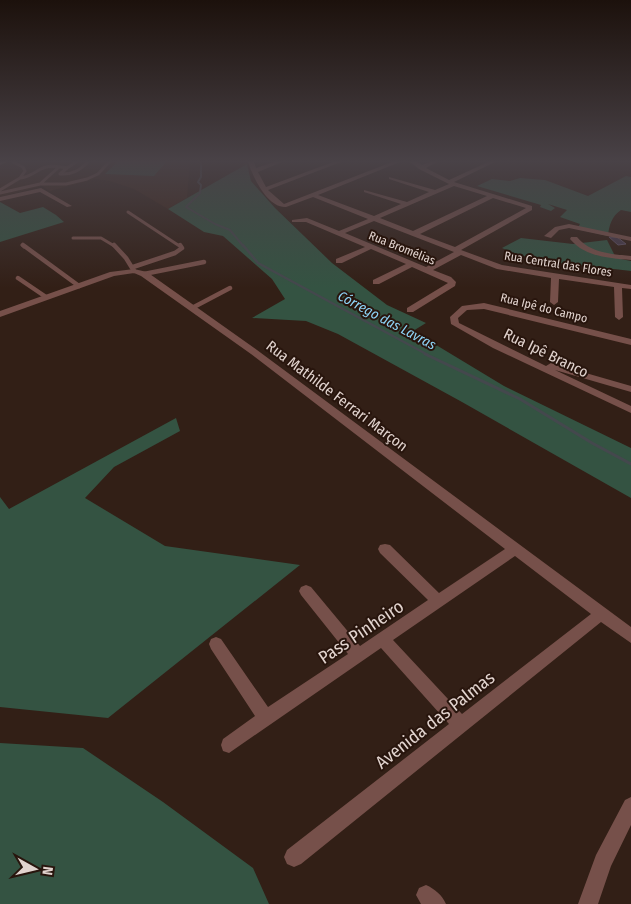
<svg xmlns="http://www.w3.org/2000/svg" width="631" height="904" font-family="'Fira Sans Condensed',sans-serif">
<rect width="100%" height="100%" fill="#321f16"/>
<!-- built -->
<path fill="#3e2519" d="M10 162H45L48 163 54 162H190L187 198 168 209 134 189 110 181 95 179 50 191 42 186 0 197V165Z"/>
<!-- green -->
<path fill="#345342" d="M117 162H166L154 176 105 174Z
M247 164 251 181 275 208 332 263 387 305 426 323 413 331 504 386 631 448V498L462 402 338 334 306 321 252 318 285 299 272 279 223 236 204 232 168 209Z
M626 176 631 177V212L621 210C612 216 609 225 608 236L577 229 580 224 560 217 567 210 548 204 555 208 551 211 540 207 541 205 477 186 492 179 510 181 520 178 545 180 588 196Z
M0 202 20 213 43 207 56 215 64 222 0 242Z
M521 238 573 244 607 240 616 258 631 261V271C594 266 534 264 502 248Z
M176 418 180 431 114 467 85 498 165 546 300 565 108 718 0 707V497L9 509Z
M0 743 83 748 163 802 253 868 269 904H0Z"/>
<g fill="none" stroke-linecap="round" stroke-linejoin="round">
<!-- stream-far2 -->
<path stroke="#44484d" stroke-width="2" d="M201 162V177L198 182 201 185 200 193 186 207 215 224 230 230 244 247"/>
<!-- stream-far1 -->
<path stroke="#44484d" stroke-width="2.5" d="M243 245 258 263 428 355"/>
<!-- stream -->
<path stroke="#44484d" stroke-width="3" d="M425 354 520 399 592 443 631 464"/>
</g>
<!-- building -->
<path fill="#453848" stroke="#5e5062" d="M609 237H617L626 244 618 245Z"/>
<g fill="none" stroke-linecap="round" stroke-linejoin="round">
<!-- lane-far1 -->
<path stroke="#76504a" stroke-width="3" d="M67 168 76 162
M20 178C31 177 36 170 46 167 53 165 60 167 67 168L60 174C72 175 80 170 88 162
M40 184 59 167
M0 190 20 178 25 171 23 167 13 162
M0 193 40 184H66L87 179 98 174 109 162
M128 212 181 247
M73 238H101L116 247
M22 245 24 247"/>
<!-- lane -->
<path stroke="#76504a" stroke-width="4.5" d="M23 245 79 286
M114 245 126 258 134 271
M133 267 175 253 182 248 180 245
M144 274 204 262
M18 278 46 297
M192 308 230 288"/>
<!-- street -->
<path fill="#76504a" fill-rule="evenodd" d="M248 162H254L256 168 274 162H282L258 172 266 187 333 162H341L268 190 284 204 392 162H400L318 195 374 216 401 204 364 192V190L407 202 429 192 389 179V177L435 190 449 184 419 169 410 162H417L422 165 430 162H437L426 168 449 180 488 162H495L454 182 532 206V210L461 250 502 265 631 285V289L622 288 623 317 619 320 615 317 614 287 559 279 558 302 554 305 550 302 551 278 497 269 461 255 433 270 451 277 456 282 455 286 413 312H407V308L448 283 412 267 379 284H373V280L406 264 371 249 342 263H336V259L365 247 306 222H292V220L307 218 339 231 368 219 313 197 286 207C267 208 253 177 248 162ZM454 186 487 196 413 231 380 218ZM493 198 526 208 455 247 420 234ZM374 221 454 252 426 267 345 233Z
M41 188 72 206 67 207 40 192 0 201V197Z
M569 224 631 237V241L569 228 559 230 551 238 544 236 555 227Z
M571 237H577C590 253 611 254 631 256V260C609 258 585 257 570 239Z
M134 269 147 272 257 350 631 627V643L601 622 301 864 294 867 287 864 284 857 287 850 449 724 381 648 229 753 223 751 221 745 223 739 255 716 211 649 209 644 211 639 216 637 221 639 268 707 348 654 301 595 299 591 301 587 306 585 311 587 360 646 428 600 380 553 378 549 380 545 385 544 390 545 439 593 505 549 251 354 141 276 134 273 114 276 0 317V311L110 272ZM515 556 591 614 462 714 393 640Z
M484 303 631 339V345L484 309 467 310 458 318 459 323 546 366 551 363 631 386V392L555 370 631 406V413L493 348 451 324 450 317 462 306Z
M631 797V825L611 866 598 904H578L596 855 625 800Z
M426 885C435 889 442 895 446 904H421L416 895 419 888Z"/>
<!-- secondary -->
<path fill="#a3685e" fill-rule="evenodd" d="M0 162H7L0 165Z"/>
</g>
<!-- sky -->
<linearGradient id="sky" x2="0" y2="1"><stop stop-color="#1c110c"/><stop offset="0.56" stop-color="#494247"/><stop offset="1" stop-color="#494247" stop-opacity="0"/></linearGradient>
<rect width="631" height="288" fill="url(#sky)"/>
<g text-anchor="middle" stroke-width="4" stroke-linejoin="round" paint-order="stroke">
<!-- far-street labels -->
<g font-size="12" fill="#e2d4cf" stroke="#28150d">
<text transform="translate(402 248) rotate(22)" y="4">Rua Bromélias</text>
<text transform="translate(558 264) rotate(9)" y="4">Rua Central das Flores</text>
<text transform="translate(544 308) rotate(14)" y="4">Rua Ipê do Campo</text>
</g>
<!-- far-water labels -->
<g font-size="14" font-style="italic" fill="#8dd2f5" stroke="#28150d">
<text transform="translate(387 320) rotate(28)" y="5">Córrego das Lavras</text>
</g>
<!-- street labels -->
<g font-size="15" fill="#e2d4cf" stroke="#28150d">
<text transform="translate(546 353) rotate(26)" y="5">Rua Ipê Branco</text>
<text transform="translate(337 396) rotate(37)" y="5">Rua Mathilde Ferrari Marçon</text>
</g>
<!-- near-street labels -->
<g font-size="18" fill="#e2d4cf" stroke="#28150d">
<text transform="translate(361 632) rotate(-34)" y="6">Pass Pinheiro</text>
<text transform="translate(435 720) rotate(-38)" y="6">Avenida das Palmas</text>
</g>
</g>
<!-- north arrow -->
<g transform="translate(35 869) rotate(98)" stroke="#28150d" stroke-width="4" paint-order="stroke">
<path d="M0-4L9 19L0 12L-9 19Z" fill="#e2d4cf"/>
<text y="-8" font-size="14" font-weight="bold" text-anchor="middle" fill="#e2d4cf">N</text>
</g>
</svg>
